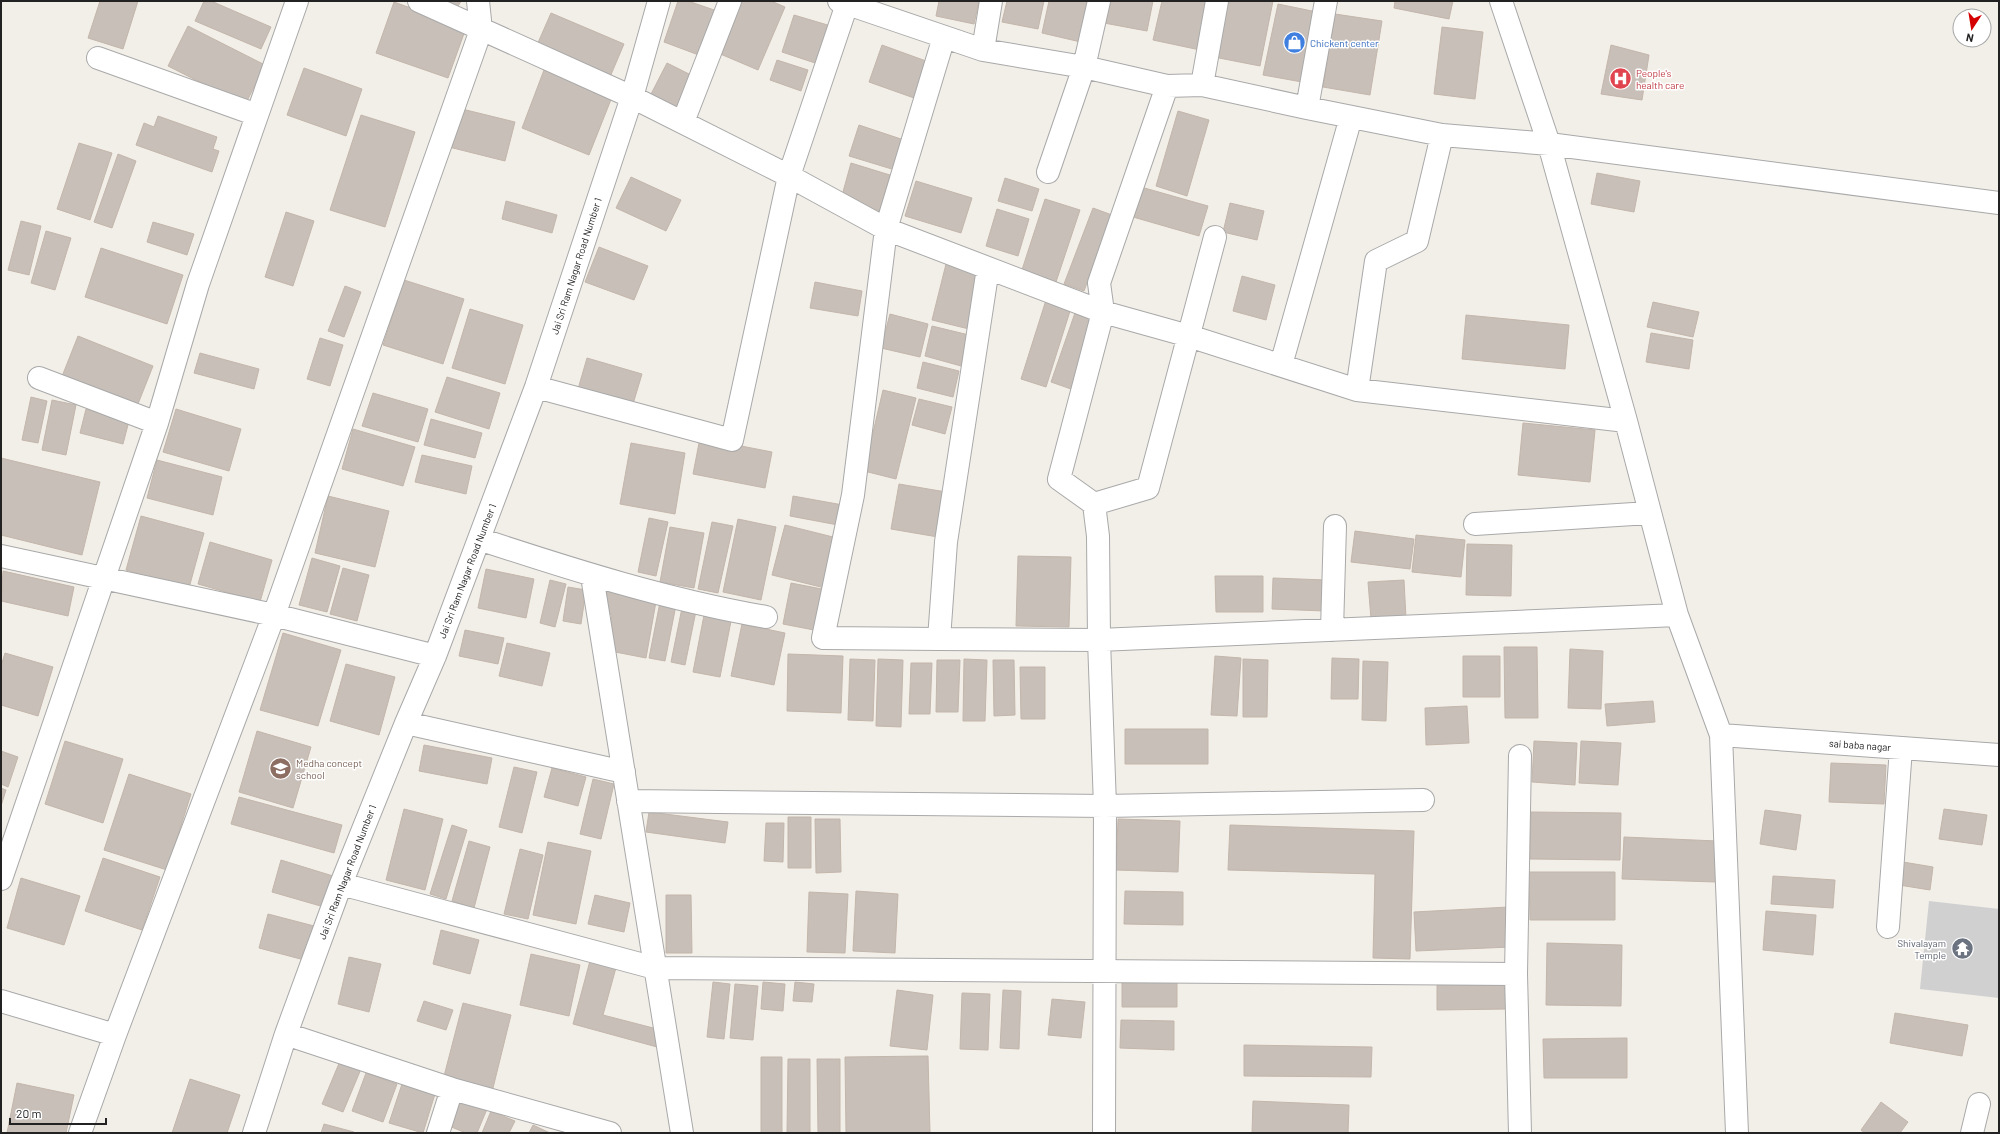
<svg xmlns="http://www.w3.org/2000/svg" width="2000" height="1134" font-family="Barlow,sans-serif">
<rect width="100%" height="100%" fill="#f2efe9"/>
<!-- religious -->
<path fill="#d0d0d0" d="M1929 901 1999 909V998L1920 989Z"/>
<!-- building -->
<path fill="#c7bfb8" stroke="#c4b6ab" d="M100 1H138L123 49 88 38Z
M204 1H211L271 27 261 49 195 21Z
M440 1H461L457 8Z
M678 1H688L720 12 704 57 664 42Z
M740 1H771L785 7 758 70 718 53Z
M939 1H979L974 24 936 16Z
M1007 1H1044L1038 29 1002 22Z
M1049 1H1094L1085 43 1042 33Z
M1108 1H1153L1147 31 1104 23Z
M1162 1H1210L1200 50 1153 40Z
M1225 1H1273L1260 66 1214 57Z
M1395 1H1453L1449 19 1394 8Z
M394 2 466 28 448 78 376 53Z
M1278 4 1317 12 1302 82 1263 75Z
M551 13 624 44 610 77 537 45Z
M1335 14 1382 21 1370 95 1323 87Z
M794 15 831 26 818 64 782 52Z
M188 26 265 65 245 105 168 66Z
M1442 27 1483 32 1475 99 1434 94Z
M882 45 926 61 914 98 869 82Z
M1611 45 1649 55 1642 100 1601 94Z
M777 60 808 70 801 91 770 80Z
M667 63 697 78 681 110 651 94Z
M304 68 362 89 346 136 287 115Z
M544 70 612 97 589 155 522 128Z
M458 108 515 122 505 161 449 147Z
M1178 111 1209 120 1187 196 1156 186Z
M361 115 415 132 385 227 330 210Z
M158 116 217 137 213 149 219 151 212 172 136 145 144 123 154 127Z
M859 125 904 140 895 170 849 156Z
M79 143 112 153 90 220 57 209Z
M118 154 136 161 112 228 94 222Z
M851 163 890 175 880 211 841 199Z
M1597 173 1640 181 1634 212 1591 204Z
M631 177 681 200 666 231 616 208Z
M1005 178 1039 189 1032 211 998 201Z
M916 181 972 198 961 233 905 216Z
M1141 187 1208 206 1199 236 1133 217Z
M1045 199 1080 210 1053 291 1019 279Z
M506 201 557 215 552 233 502 219Z
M1230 203 1264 211 1257 240 1223 232Z
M1093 208 1112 215 1084 291 1064 284Z
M997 209 1029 219 1018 256 986 246Z
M286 212 314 221 293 286 265 277Z
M21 221 41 226 29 275 8 270Z
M153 222 194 234 187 255 147 242Z
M46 231 71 238 55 290 31 283Z
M599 247 648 266 634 300 585 282Z
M101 248 183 275 167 324 85 297Z
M947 260 984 269 969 329 932 320Z
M1242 276 1275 285 1266 320 1233 311Z
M404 280 464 299 443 364 383 345Z
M815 282 862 291 858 316 810 308Z
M345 286 361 292 344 337 328 331Z
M1046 300 1071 308 1046 387 1021 379Z
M1653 302 1699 312 1693 337 1647 327Z
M470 309 523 325 505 384 452 368Z
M1076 310 1096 317 1071 389 1051 382Z
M890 314 928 324 920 357 881 348Z
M1466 315 1569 325 1565 369 1462 359Z
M932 326 969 335 961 366 925 356Z
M1651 333 1693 340 1689 369 1646 362Z
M78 336 153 366 134 414 59 384Z
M320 338 343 345 330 386 307 379Z
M200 353 259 369 254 389 194 373Z
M587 358 642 374 633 404 578 389Z
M923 362 959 371 953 397 917 388Z
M447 377 500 393 489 429 435 412Z
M883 390 916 398 896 479 864 471Z
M373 393 428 409 418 442 362 426Z
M31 397 47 401 38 443 22 440Z
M919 399 952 407 945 434 912 425Z
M52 400 76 405 66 455 42 450Z
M86 409 129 421 123 444 80 433Z
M176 409 241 429 229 471 163 452Z
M431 419 482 433 475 458 424 445Z
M1523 423 1595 430 1590 482 1518 475Z
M353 429 415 447 403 486 342 469Z
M700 438 772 452 765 488 693 474Z
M631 443 685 453 675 514 620 504Z
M422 455 472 466 466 494 415 482Z
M1 458 100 482 82 555 1 535Z
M157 460 222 477 213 515 147 498Z
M899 484 946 492 938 537 891 529Z
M328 496 389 511 375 567 315 553Z
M793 496 843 505 838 525 790 516Z
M141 516 204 533 189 588 126 570Z
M649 518 668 522 656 576 638 572Z
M738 519 776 527 761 600 723 592Z
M712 522 733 526 718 593 698 589Z
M785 525 841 539 829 589 772 575Z
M670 527 704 533 694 588 660 582Z
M1355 531 1414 539 1410 569 1351 562Z
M1416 535 1465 540 1461 577 1412 572Z
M210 542 272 560 260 602 198 584Z
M1467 544 1512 545 1511 596 1466 595Z
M1018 556 1071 557 1069 627 1016 626Z
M312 558 340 566 327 612 299 605Z
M343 568 369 575 357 621 330 614Z
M486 569 534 579 526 618 478 608Z
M3 571 74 587 68 616 1 601Z
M1215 576H1263V612H1216Z
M1273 578 1326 580 1325 611 1272 609Z
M550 580 566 584 555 627 540 623Z
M1404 580 1406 618 1371 619 1368 582Z
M791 583 827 590 819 631 783 624Z
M568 587 586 590 581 624 563 621Z
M607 587 657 596 646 658 605 650 612 615 602 613Z
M661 597 677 600 665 661 649 658Z
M683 603 697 606 685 665 671 662Z
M705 610 732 616 720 677 693 672Z
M742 624 785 633 774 685 731 676Z
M465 630 504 638 498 664 459 656Z
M283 633 341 650 318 726 260 710Z
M507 643 550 653 542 686 499 676Z
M1504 647H1537L1538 718H1505Z
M1570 649 1603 651 1601 709 1568 708Z
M5 653 53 667 38 716 1 705V666Z
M788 654 843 656 841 713 787 711Z
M1215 656 1241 658 1237 716 1211 715Z
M1463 656H1500V697H1463Z
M1332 658 1359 659 1358 699H1331Z
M850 659 875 660 873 721 848 720Z
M878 659 903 660 901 727 876 726Z
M964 659 987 660 985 721H963Z
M1243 659 1268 660 1267 717H1243Z
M937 660H960L958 712H936Z
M993 660H1014L1015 715 994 716Z
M1363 661 1388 662 1386 721 1362 720Z
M911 663H932L930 714H909Z
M346 664 395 677 379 735 330 721Z
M1020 667H1045V719H1021Z
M1653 701 1655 722 1607 726 1605 704Z
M1467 706 1469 743 1426 745 1425 708Z
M1125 729H1208V764H1125Z
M257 731 311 747 293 808 239 792Z
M65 741 123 759 103 823 45 804Z
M1534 741 1577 743 1575 785 1532 782Z
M1581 741 1621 743 1618 785 1579 783Z
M424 745 492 758 487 784 419 771Z
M1 751 18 757 8 787 1 784Z
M1831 763 1886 765 1884 804 1829 802Z
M514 767 537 772 522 833 499 827Z
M552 768 586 777 578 806 544 797Z
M129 774 191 794 167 870 104 850Z
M593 779 614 784 601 839 580 834Z
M1 788 6 790 1 806Z
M239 797 342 825 334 853 231 824Z
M404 809 443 819 425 890 386 880Z
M1944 809 1987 815 1982 845 1939 839Z
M1765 810 1801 815 1796 850 1760 844Z
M649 812 728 822 725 843 646 832Z
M1531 812 1621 813 1620 860 1530 859Z
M788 817H811V868H788Z
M815 819H840L841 872 816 873Z
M1118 819 1180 821 1178 872 1116 870Z
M766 823H784L783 862 764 861Z
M452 825 467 830 446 899 430 894Z
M1230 825 1414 831 1410 959 1373 958 1375 874 1228 870Z
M1624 837 1717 841 1716 882 1622 879Z
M469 841 490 847 474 908 452 901Z
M548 842 591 851 576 924 533 915Z
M520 849 543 855 528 919 504 914Z
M103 858 160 877 142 930 85 911Z
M281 860 333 876 324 907 272 892Z
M1903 862 1933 867 1930 890 1899 885Z
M1529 872H1615V920H1530Z
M1773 876 1835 880 1833 908 1771 904Z
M21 878 80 896 64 945 7 928Z
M856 891 898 894 895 953 853 951Z
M1125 891 1183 892V925L1124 924Z
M809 892 848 894 845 953 807 952Z
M595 895 630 903 624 932 588 924Z
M666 895H691L692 953H666Z
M1509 907 1511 947 1416 951 1414 912Z
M1766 911 1816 915 1813 955 1763 950Z
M268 914 318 927 308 961 259 948Z
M441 930 479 940 470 974 433 964Z
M1547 943 1622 945 1621 1006 1546 1005Z
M531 954 580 965 569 1016 520 1005Z
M349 957 381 964 369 1012 338 1004Z
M591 957 617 964 603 1015 661 1030 657 1047 573 1024Z
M1122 979 1177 980V1007H1122Z
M1507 980 1508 1009 1437 1010V981Z
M713 982 730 984 724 1039 707 1037Z
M763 982 785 984 783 1011 761 1009Z
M795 982 814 984 812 1002 793 1001Z
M735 984 758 986 753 1040 730 1038Z
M897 990 933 995 927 1050 890 1046Z
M1003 990 1021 991 1019 1049 1000 1048Z
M962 993 990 994 988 1050 960 1049Z
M1052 999 1085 1002 1081 1038 1048 1035Z
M424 1001 453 1010 446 1030 417 1021Z
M463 1003 511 1015 492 1092 443 1080Z
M1895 1013 1968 1025 1962 1056 1890 1043Z
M1121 1020 1174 1021V1050L1120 1048Z
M1627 1038V1078H1544L1543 1039Z
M1244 1045 1372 1047 1371 1077 1244 1076Z
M928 1056 930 1133H846L845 1057Z
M761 1057H782V1133H761Z
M788 1059H810V1133H787Z
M817 1059H840V1133H818Z
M340 1061 361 1069 343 1112 322 1104Z
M366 1073 397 1084 383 1122 352 1111Z
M190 1079 240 1095 227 1133H172Z
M17 1083 74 1095 66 1133H7Z
M402 1084 435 1094 423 1133 389 1123Z
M461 1098 487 1109 477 1133H466L449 1126Z
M1253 1101 1349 1105 1348 1133H1252Z
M1881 1102 1908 1122 1900 1133H1865L1861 1130Z
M491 1111 515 1121 509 1133H482Z
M324 1124 354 1132V1133H321Z
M533 1125 550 1133H529Z"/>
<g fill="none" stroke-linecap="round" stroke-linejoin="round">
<defs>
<path id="street" d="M419 1 632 97 789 176 886 229 1103 312 1189 336 1357 390 1626 421
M839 1 983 50 1084 67 1167 86 1202 85 1307 108 1442 135 1549 144 1626 421 1677 615 1721 735 1737 1133
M1501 1 1549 144 1999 203
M944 37 886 229 853 495 823 638 939 639 946 542 988 268
M983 50 991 1
M98 58 257 115
M1202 85 1217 1
M1307 108 1326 1
M683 122 730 1
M1048 172 1084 67 1099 1
M1281 365 1351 117
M39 378 157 423
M536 387 732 440 789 176 847 4
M1357 390 1376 261 1417 241 1442 135
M1094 504 1148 488 1215 237
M1475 524 1649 513
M479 539C573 570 668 600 766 617
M1 556 274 615 435 656
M592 576 682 1133
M1332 630 1335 526
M939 639 1099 640 1677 615
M406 723 624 772
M1721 735 1999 755
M1520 756 1516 974 1520 1133
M628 801 1105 806 1423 800
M1 879 157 423 198 284 297 1
M341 884 655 968 1516 974
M1888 927 1901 748
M1 1001 115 1035
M286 1034 452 1089 610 1133
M80 1133 115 1035 274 615 481 30 478 1
M254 1133 286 1034 341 884 406 723 435 656 536 387 632 97 659 1
M438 1133 452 1089
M1104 1133 1105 806 1099 640 1098 536 1094 504 1059 479 1103 312 1099 283 1167 86
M1972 1133 1979 1104"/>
</defs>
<!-- street casing -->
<use href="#street" stroke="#a9a9a9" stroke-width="24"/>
<!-- street -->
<use href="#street" stroke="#fff" stroke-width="22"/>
</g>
<!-- icons -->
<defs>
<symbol id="shop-disc" viewBox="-11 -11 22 22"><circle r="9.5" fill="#3f7fe0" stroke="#fff"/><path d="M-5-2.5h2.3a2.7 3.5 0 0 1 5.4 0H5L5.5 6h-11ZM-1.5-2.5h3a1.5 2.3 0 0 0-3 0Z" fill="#fff"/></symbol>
<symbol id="hospital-disc" viewBox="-11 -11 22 22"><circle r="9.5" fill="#e0444e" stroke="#fff"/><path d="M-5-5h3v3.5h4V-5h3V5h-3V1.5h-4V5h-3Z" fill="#fff"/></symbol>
<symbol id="school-disc" viewBox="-11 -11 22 22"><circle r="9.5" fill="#8d6e63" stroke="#fff"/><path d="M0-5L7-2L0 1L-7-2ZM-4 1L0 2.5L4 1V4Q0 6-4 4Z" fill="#fff"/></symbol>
<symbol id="temple-disc" viewBox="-11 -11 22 22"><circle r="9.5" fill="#6b7280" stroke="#fff"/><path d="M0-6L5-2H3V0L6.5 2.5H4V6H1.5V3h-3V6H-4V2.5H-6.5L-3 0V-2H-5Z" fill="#fff"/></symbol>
</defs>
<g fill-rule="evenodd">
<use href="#shop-disc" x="1282" y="30" width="25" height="25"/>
<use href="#hospital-disc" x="1608" y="66" width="25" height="25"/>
<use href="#school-disc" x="268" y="756" width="25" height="25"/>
<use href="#temple-disc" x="1950" y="936" width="25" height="25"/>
</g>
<g text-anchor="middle" stroke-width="3" stroke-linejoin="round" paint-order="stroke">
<!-- shop labels -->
<g font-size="10" fill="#366cbe" stroke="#fff" text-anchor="start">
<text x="1310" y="47">Chickent center</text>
</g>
<!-- health labels -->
<g font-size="10" fill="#be3a42" stroke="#fff" text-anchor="start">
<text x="1636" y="77">People's<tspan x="1636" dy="12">health care</tspan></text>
</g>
<!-- street labels -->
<g font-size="10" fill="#222" stroke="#fff">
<text transform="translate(576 266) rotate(-72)" y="4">Jai Sri Ram Nagar Road Number 1</text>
<text transform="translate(467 571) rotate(-69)" y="4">Jai Sri Ram Nagar Road Number 1</text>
<text transform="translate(1860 745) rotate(4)" y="4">sai baba nagar</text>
<text transform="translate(347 872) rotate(-69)" y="4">Jai Sri Ram Nagar Road Number 1</text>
</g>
<!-- education labels -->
<g font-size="10" fill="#785e54" stroke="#fff" text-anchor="start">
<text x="296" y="767">Medha concept<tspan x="296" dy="12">school</tspan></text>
</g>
<!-- worship labels -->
<g font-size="10" fill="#5b616d" stroke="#fff" text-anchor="end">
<text x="1946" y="947">Shivalayam<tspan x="1946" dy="12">Temple</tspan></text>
</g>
</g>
<!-- border -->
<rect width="2000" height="1134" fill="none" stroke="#222222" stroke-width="4"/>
<!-- north arrow -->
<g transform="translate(1972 28) rotate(192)"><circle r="19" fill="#ffffff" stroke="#a7a7a7"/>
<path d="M0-3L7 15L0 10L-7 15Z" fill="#d40000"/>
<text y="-6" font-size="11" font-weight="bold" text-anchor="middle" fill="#222222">N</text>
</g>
<!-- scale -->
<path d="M10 1118v6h96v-6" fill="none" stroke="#222222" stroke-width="2"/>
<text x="16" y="1118" font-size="12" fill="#222222" stroke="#ffffff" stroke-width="3" paint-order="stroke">20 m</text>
</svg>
